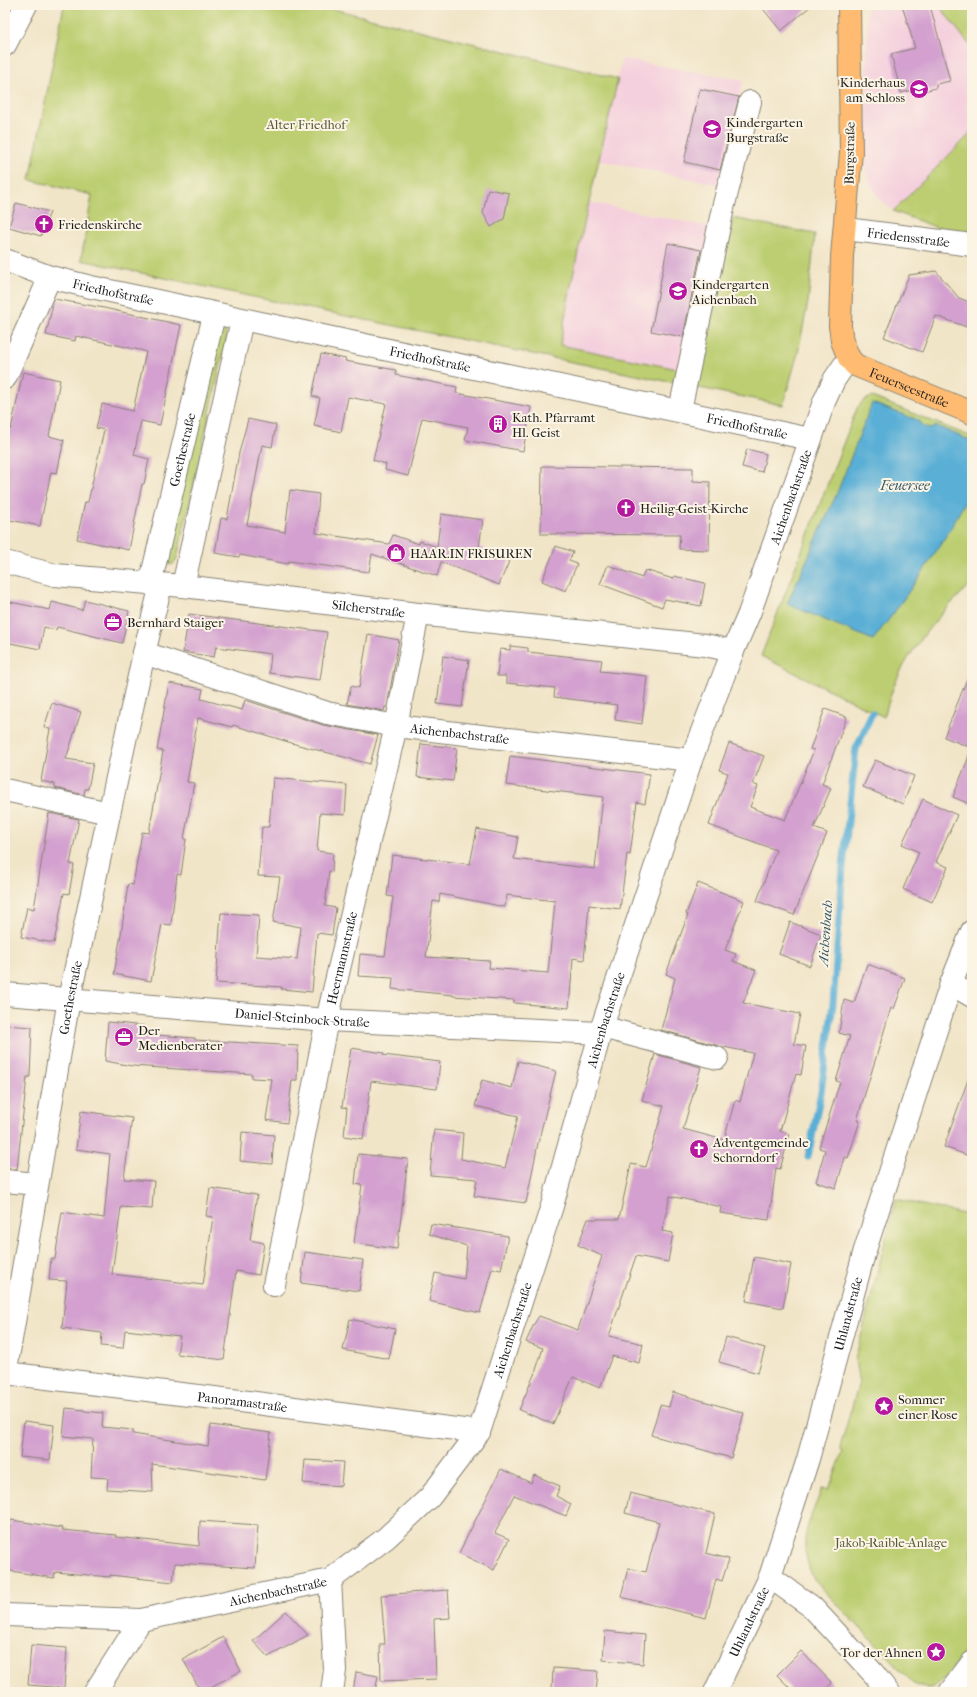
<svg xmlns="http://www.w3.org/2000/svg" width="977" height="1697" font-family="'IM FELL French Canon',serif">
<rect width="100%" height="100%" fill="#fcf5e5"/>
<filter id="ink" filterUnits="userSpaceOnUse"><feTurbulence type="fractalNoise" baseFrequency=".025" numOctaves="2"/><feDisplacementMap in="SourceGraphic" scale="8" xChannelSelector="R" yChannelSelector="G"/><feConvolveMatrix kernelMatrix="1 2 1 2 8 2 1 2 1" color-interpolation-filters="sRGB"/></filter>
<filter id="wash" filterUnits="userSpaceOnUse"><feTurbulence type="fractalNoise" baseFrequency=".012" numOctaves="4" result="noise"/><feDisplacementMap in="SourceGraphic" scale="16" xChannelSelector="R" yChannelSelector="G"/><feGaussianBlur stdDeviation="0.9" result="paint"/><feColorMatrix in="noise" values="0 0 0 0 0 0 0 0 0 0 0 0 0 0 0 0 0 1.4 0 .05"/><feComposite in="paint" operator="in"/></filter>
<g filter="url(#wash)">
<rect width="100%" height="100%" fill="#f1e5c8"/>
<!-- built -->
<path fill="#f4cfdd" d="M867 5H940L943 11 972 48V130L967 137 893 211 879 198 871 186 866 172Z
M622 59 743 80 721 185 598 160Z
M588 202 710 227 682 369 560 345 568 301Z"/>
<!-- green -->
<path fill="#bcce71" stroke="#6c7546" d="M64 5H317L618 79C597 168 575 256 560 345L697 373 733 218 815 234 808 302 798 353 783 405 253 297 81 260 92 195 30 180Z
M940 5H972V48L943 11Z
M972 130V233H951L893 211 967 137Z
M222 330 226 332 227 337 177 558 173 564 169 565 165 561 218 331Z
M872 397 972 437V583C943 610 914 643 897 679 891 691 888 705 884 717L761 656 857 408 864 400Z
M896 1199 972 1216V1641C963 1652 946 1680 935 1686 929 1690 920 1687 914 1684L814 1580C796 1540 808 1526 822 1488L829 1489 843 1452 840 1447 859 1383 855 1360Z"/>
<!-- water -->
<path fill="#5aafd6" stroke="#3b6679" d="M872 403 918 420 921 425 931 429 936 426 972 441V489L949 531 924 570 893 614 873 640 787 604 837 493Z"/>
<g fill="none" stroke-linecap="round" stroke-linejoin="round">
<!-- stream -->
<path stroke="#5aafd6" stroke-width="7" d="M808 1157 821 1092 833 1004 843 867 856 749 872 713"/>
</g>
<g id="blocks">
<!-- building -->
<path fill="#d3a0cf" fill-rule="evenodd" d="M760 5H812L781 31Z
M902 5H930L950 81 936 84V88L916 93 914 90 901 93 891 54 915 48Z
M700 89 739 97 720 170 684 162Z
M488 189 509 193 504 219 491 227 483 213Z
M16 203 50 212 41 236 9 227Z
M668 243 701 250 683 337 651 331Z
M936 271 959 298 972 303V329L936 316 922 352 884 337 909 275Z
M54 299 104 308 181 325 160 425 141 421 134 455 149 459 144 484H142L129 550 77 539 85 502H88L104 430 96 428 102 404 133 411 146 352 144 351 76 336 75 341 46 335Z
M321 354 346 359 345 361 396 370V375L457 387 456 393 531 407 523 451 465 440 468 427 422 418 408 476 385 470 386 464 373 460 386 404 348 397 341 432 314 426 320 398 312 396Z
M23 372 60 380 49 436 64 440 57 473 51 472 40 526 5 519V427L11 429Z
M248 419 276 425 272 447 262 445 247 525 285 532 290 490 319 494 316 533 389 544 393 535 419 544 420 541 437 547 441 514 483 520 479 547 510 559 499 585 441 562 437 576 372 554 369 572 289 561 288 564 240 555 239 557 215 553 221 518 227 519 239 453Z
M747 449 766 454 762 472 742 467Z
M542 466 693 468V481L710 482 709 550 679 549 680 535 541 534Z
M556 546 573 552 569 561 577 564 566 591 542 581Z
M608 565 642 578 645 570 673 579 674 576 705 583 701 606 665 599 662 607 600 584Z
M85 600 129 611 122 643 57 627 56 630 44 627 40 649 5 642V601L50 610 52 602 82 610Z
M189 614 327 632 320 680 269 673 271 654 216 647 214 657 183 652Z
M368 634 399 640 387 707H385L384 711 347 704 351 686 359 688Z
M510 646 528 648V652L602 660 600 671 647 676 642 724 615 720 617 705 554 697 555 688 506 683V676H497L500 649 510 650Z
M443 656 469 660 462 707 437 704Z
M971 669H972V748L944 737Z
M169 683 203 689 201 699 242 710 245 700 323 725 378 735 370 764 295 744 233 725 232 727 198 718 187 782 194 783 184 839H186L181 875 177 874 171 925 162 924 151 981 114 974 122 928 128 884 133 885 142 832 149 833 163 751 157 750Z
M52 703 81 712 66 759 93 763 88 789H85L84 795 55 788V784L41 781 50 729 44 728Z
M825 709 847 717 822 784 831 788 814 828 827 833 794 915 757 901 776 850 709 825 728 773 719 770 729 743 764 756 753 784 758 786 750 807 785 820 814 750 810 749Z
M421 744 457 748 453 781 417 777Z
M971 751H972V805L953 797Z
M510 756 650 774 645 804 637 802 630 855 627 854 620 909 589 905 584 960 573 958 569 1008 514 1003V1000L453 996V995L392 989 393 978 358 976 360 954 385 956 393 897 387 896 392 855 470 864 477 829 518 837 514 859 595 869 603 797 506 785ZM440 894 505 907 507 895 555 901 548 973 489 968 490 961 426 957 433 901 439 902Z
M875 760 914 776 903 804 863 787Z
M273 778 347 785 345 815 320 813 317 851 333 853 332 872 329 871 325 906 336 908 332 935 317 933 312 992 281 989 282 987 216 983 221 913 259 915 256 956 297 959 301 927 273 922 280 877 258 876 262 827H269Z
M923 799 957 815 936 862 948 867 932 902 903 889 919 852 902 844Z
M49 813 79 819 70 864 74 865 69 894 64 893 54 943 21 937 27 907 34 909Z
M698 883 744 901 725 950 736 954 733 961 756 970 743 1003 800 1014 794 1044 806 1046 801 1075 796 1074 780 1131 790 1134 780 1169 776 1168 769 1220 720 1213 721 1207 670 1196 662 1231 673 1233 668 1262 636 1256 609 1336 643 1344 639 1363 612 1356 600 1388 573 1377 553 1424 519 1410 536 1370 543 1348 526 1342 534 1324 539 1316 578 1330 602 1256 578 1245 588 1219H619L631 1164 646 1167 664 1106 642 1100 655 1054 701 1067 683 1129 724 1140 735 1100 740 1102 753 1053 719 1046 661 1030 675 978 666 974 688 915 686 914Z
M790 922 821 934 810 966 779 954Z
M867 964 905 978 894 1009 891 1008 857 1120 860 1121 848 1158 845 1157 836 1188 816 1182 825 1150 819 1148 840 1082 836 1081 850 1036 839 1033 844 1000 854 1003Z
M108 1022 144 1026 143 1034 195 1038V1040L298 1046 297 1080H292L287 1123 266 1120 272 1079 252 1078V1074L132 1066 105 1061Z
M5 1025 32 1027 30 1077H27L17 1169 5 1168Z
M351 1048 384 1053 383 1055 440 1062 437 1089 371 1081 363 1139 344 1136 347 1108 342 1107Z
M518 1061 556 1071 538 1143 526 1203 474 1196 477 1179 430 1175 434 1130 463 1133 461 1159 505 1168 518 1116 475 1106 482 1080 512 1088Z
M970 1074 972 1075V1157L944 1147Z
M81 1111 132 1118 124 1179 154 1181 152 1209 121 1207 112 1274 203 1285 213 1217 206 1216 210 1188 257 1195 250 1240 264 1243 259 1275 236 1271 224 1360 177 1354 180 1336 125 1330 123 1348 101 1346 102 1333 62 1328 67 1281 49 1280 51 1259H55L62 1212 104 1218 110 1154 76 1149Z
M242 1132 274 1135 272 1164 240 1161Z
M358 1154 408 1159 397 1249 354 1243 362 1185 355 1184Z
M431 1224 508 1236 501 1270 492 1268 480 1313 429 1301 435 1273 464 1279 467 1246 429 1234Z
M305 1252 363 1260 359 1291 301 1283Z
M754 1257 791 1264 783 1308 746 1301Z
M350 1319 395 1329 389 1359 343 1350Z
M726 1337 765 1348 758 1373 719 1362Z
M673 1392 744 1413 731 1458 651 1435 660 1405 669 1407Z
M66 1408 84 1410V1411L103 1413 102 1427 133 1430V1434L208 1446 211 1425 271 1433 265 1480 152 1464 153 1492 107 1489 108 1478 91 1477 93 1439 63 1436Z
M24 1421 54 1425 50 1460 20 1457Z
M305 1460 343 1462 341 1486 303 1483Z
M501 1469 531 1483 534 1475 560 1486 556 1496 571 1504 566 1516 514 1495 495 1533 509 1539 494 1570 459 1553Z
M630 1493 715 1514 706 1553 729 1559 722 1581 716 1579 706 1618 621 1597 628 1568 646 1572 659 1522 625 1513Z
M11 1520 63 1528 62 1530 116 1535V1537L199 1546 200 1521 258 1525 255 1568 175 1563 173 1582 110 1575V1577L55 1572 54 1578 5 1570V1560Z
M448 1590 450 1618 434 1619 436 1679 381 1681 380 1644H385L381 1595Z
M286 1611 308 1635 268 1657 253 1641Z
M605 1631 645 1635 643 1664 603 1660Z
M223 1637 241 1671 201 1692 183 1659Z
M31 1645 67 1648 64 1688 28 1685Z
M801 1651 832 1683 823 1692H794L777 1675Z
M553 1668 598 1671 596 1692 552 1689Z
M356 1672 378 1676 375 1692H353Z"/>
</g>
</g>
<g filter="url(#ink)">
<use href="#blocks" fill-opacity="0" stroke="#868072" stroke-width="1"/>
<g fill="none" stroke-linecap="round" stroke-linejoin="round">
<defs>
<g id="minor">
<path d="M5 45 26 5"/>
<path id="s1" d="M846 229 972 245"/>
<path id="s2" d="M5 260 50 277 91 287 810 439"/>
<path d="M5 378 50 277"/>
<path d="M680 410 723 208 750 102"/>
<path id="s3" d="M5 562 55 575 183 586 418 614 705 645 733 651"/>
<path id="s4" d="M150 584 214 315"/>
<path d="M183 586 242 320"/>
<path id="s5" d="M144 653 327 713 396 726 691 760"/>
<path d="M5 790 109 813"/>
<path d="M951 984 972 996"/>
<path id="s6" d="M5 994 327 1020 600 1033"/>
<path d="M602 1027 717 1058"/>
<path d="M5 1181 37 1184"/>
<path id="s7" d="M274 1285 327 1020 396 726 418 614"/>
<path id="s8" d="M5 1373 248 1402 479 1432"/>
<path id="s9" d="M5 1375 69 999 144 653 161 585"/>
<path d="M770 1577 812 1607 874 1674 888 1692"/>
<path d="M330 1580 335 1670 332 1692"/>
<path id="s10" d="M5 1615 141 1620 330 1580 386 1538 430 1497 479 1432 552 1206 602 1027 691 760 733 651 749 614 824 402 834 380 849 358"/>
<path d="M95 1692 141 1620"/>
<path id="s11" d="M715 1692 770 1577 808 1459 865 1250 951 984 972 931"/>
<path d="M950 1692 972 1663"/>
</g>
<g id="major">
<path id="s12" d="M849 5 851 152 842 256 840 326 842 341 849 358 855 365 972 413"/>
</g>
</defs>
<!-- minor casing -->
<use href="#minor" stroke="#868072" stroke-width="24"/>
<!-- major casing -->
<use href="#major" stroke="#868072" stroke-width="24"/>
<!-- minor -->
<use href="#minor" stroke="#fff" stroke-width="22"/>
<!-- major -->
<use href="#major" stroke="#febb71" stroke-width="22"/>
</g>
</g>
<!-- icons -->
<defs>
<symbol id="school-disc" viewBox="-11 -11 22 22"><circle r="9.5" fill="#b5179e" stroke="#fcf5e5"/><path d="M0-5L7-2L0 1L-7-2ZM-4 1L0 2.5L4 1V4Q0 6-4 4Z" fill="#fff"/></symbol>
<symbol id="church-disc" viewBox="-11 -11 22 22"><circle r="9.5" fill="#b5179e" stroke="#fcf5e5"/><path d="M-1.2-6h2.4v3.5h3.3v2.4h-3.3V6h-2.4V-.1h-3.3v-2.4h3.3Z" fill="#fff"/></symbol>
<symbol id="building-disc" viewBox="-11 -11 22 22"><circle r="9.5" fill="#b5179e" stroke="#fcf5e5"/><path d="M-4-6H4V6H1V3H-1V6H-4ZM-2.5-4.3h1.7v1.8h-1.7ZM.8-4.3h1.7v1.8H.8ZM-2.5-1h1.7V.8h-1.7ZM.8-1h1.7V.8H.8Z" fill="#fff"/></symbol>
<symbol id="shop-disc" viewBox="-11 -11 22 22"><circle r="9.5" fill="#b5179e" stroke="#fcf5e5"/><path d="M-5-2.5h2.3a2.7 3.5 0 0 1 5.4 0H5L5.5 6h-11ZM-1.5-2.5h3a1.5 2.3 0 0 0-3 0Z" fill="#fff"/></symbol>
<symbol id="office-disc" viewBox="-11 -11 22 22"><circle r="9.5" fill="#b5179e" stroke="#fcf5e5"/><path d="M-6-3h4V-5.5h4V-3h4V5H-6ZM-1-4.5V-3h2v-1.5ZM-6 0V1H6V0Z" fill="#fff"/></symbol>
<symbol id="sight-disc" viewBox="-11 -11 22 22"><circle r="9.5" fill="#b5179e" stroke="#fcf5e5"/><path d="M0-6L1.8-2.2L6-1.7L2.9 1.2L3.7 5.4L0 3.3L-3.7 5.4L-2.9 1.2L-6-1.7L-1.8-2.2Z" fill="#fff"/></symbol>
</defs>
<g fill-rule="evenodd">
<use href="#school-disc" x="908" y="78" width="22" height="22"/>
<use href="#school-disc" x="701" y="118" width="22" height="22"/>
<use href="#church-disc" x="33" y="213" width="22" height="22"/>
<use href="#school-disc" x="667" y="280" width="22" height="22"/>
<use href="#building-disc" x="487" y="413" width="22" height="22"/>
<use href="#church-disc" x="615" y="497" width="22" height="22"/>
<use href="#shop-disc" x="385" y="542" width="22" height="22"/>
<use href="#office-disc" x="102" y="611" width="22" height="22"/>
<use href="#office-disc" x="113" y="1026" width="22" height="22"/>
<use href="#church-disc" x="688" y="1138" width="22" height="22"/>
<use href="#sight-disc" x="873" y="1395" width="22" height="22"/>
<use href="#sight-disc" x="925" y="1641" width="22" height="22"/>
</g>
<g text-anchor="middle" stroke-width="4" stroke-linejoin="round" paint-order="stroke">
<!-- poi labels -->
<g font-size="13" fill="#1c1c1c" stroke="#fcf5e5" text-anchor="start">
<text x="905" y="87" text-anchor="end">Kinderhaus<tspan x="905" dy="15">am Schloss</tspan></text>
<text x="726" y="127">Kindergarten<tspan x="726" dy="15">Burgstraße</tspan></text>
<text x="58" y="229">Friedenskirche</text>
<text x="692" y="289">Kindergarten<tspan x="692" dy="15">Aichenbach</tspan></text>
<text x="512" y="422">Kath. Pfarramt<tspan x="512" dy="15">Hl. Geist</tspan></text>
<text x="640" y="513">Heilig-Geist-Kirche</text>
<text x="410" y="558">HAAR.IN FRISUREN</text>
<text x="127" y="627">Bernhard Staiger</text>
<text x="138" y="1035">Der<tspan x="138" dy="15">Medienberater</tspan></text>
<text x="713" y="1147">Adventgemeinde<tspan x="713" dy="15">Schorndorf</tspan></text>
<text x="898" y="1404">Sommer<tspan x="898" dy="15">einer Rose</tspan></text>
<text x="922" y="1657" text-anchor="end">Tor der Ahnen</text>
</g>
<!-- park labels -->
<g font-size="13" fill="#545a3a" stroke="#fcf5e5">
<text x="306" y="129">Alter Friedhof</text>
<text x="891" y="1547">Jakob-Raible-Anlage</text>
</g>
<!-- street labels -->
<g font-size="13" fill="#1c1c1c" stroke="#fcf5e5">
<text transform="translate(849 153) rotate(-89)" y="5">Burgstraße</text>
<text dy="5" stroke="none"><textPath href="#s1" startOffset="63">Friedensstraße</textPath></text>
<text dy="5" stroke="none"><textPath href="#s2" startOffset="113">Friedhofstraße</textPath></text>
<text dy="5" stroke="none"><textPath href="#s2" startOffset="437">Friedhofstraße</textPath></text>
<text dy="5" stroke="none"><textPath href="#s12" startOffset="423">Feuerseestraße</textPath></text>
<text dy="5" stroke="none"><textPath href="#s2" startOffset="761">Friedhofstraße</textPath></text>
<text dy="5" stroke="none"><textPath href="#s4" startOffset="138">Goethestraße</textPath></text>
<text dy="5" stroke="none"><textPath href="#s10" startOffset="1527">Aichenbachstraße</textPath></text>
<text dy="5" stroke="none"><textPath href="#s3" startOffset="367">Silcherstraße</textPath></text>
<text dy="5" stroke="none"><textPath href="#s5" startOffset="327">Aichenbachstraße</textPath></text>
<text dy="5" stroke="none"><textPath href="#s7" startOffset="334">Heermannstraße</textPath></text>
<text dy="5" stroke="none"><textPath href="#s9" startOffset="383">Goethestraße</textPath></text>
<text dy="5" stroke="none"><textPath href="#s6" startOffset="298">Daniel-Steinbock-Straße</textPath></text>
<text dy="5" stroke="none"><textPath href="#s10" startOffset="972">Aichenbachstraße</textPath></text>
<text dy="5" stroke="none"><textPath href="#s11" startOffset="402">Uhlandstraße</textPath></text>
<text dy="5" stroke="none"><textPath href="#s10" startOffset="648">Aichenbachstraße</textPath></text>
<text dy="5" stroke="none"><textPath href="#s8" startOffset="239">Panoramastraße</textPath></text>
<text dy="5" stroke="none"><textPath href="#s10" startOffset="276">Aichenbachstraße</textPath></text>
<text dy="5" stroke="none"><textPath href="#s11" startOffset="78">Uhlandstraße</textPath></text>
</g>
<!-- water labels -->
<g font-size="14" font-style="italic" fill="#355766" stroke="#fcf5e5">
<text x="905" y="490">Feuersee</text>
<text transform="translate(825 933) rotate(-86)" y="5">Aichenbach</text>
</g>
</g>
<!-- margin -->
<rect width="977" height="1697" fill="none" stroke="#fcf5e5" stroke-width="20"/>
</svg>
